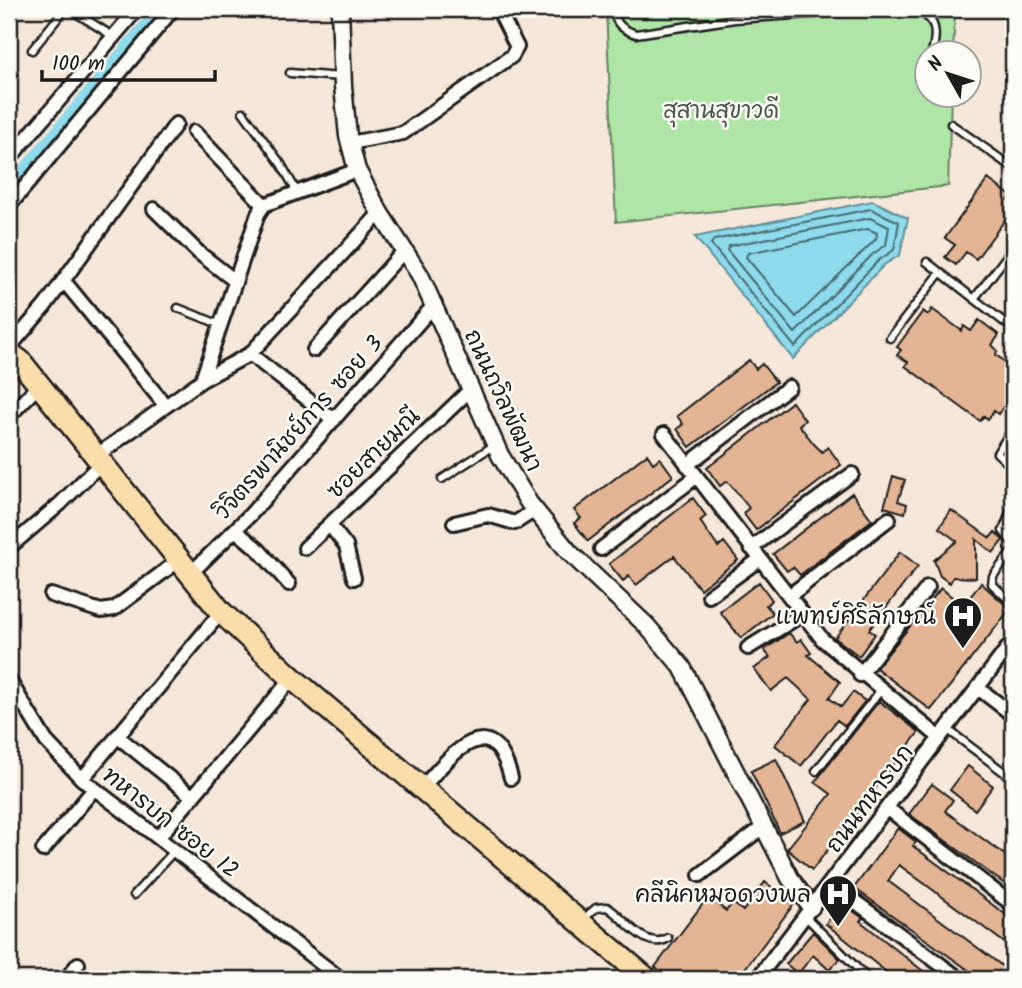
<svg xmlns="http://www.w3.org/2000/svg" width="1022" height="988" font-family="Kalam,'Playpen Sans Thai',sans-serif">
<rect width="100%" height="100%" fill="#f5e7d9"/>
<filter id="ink" filterUnits="userSpaceOnUse"><feTurbulence type="fractalNoise" baseFrequency=".0143" numOctaves="2"/><feDisplacementMap in="SourceGraphic" scale="14" xChannelSelector="R" yChannelSelector="G"/><feConvolveMatrix kernelMatrix="1 2 1 2 8 2 1 2 1" color-interpolation-filters="sRGB"/></filter>
<g filter="url(#ink)">
<!-- green -->
<path fill="#afe6a8" stroke="#668162" stroke-width="2" d="M606 9H955L953 52H928V94L951 95 948 186 616 222Z"/>
<!-- water -->
<path fill="#8ddbec" stroke="#608f99" stroke-width="2" d="M873 201 908 218 900 255 884 265 793 359 695 237Z"/>
<g fill="none" stroke-linecap="round" stroke-linejoin="round">
<!-- shore -->
<path stroke="#49686f" stroke-width="2" d="M871 209 899 222 894 250 879 260 795 347 711 244 714 240Z
M870 218 889 227 886 245 873 254 795 333 727 250 729 246Z
M868 229 877 233 876 239 796 317 746 257 748 253Z"/>
<!-- canal -->
<path stroke="#8ddbec" stroke-width="12" d="M9 188 159 9"/>
</g>
<!-- building -->
<path fill="#e3b594" stroke="#1c1c1c" stroke-width="2" d="M988 179 1011 196 1008 200 1013 204V209L976 259 966 252 956 265 945 257 955 245 945 238Z
M932 309 962 331 964 326 971 331 979 320 999 335 992 345 997 350 996 355 1013 368V394L998 414 994 411 988 419 984 416 980 421 905 366 908 362 897 355 901 350 897 347 923 311 928 315Z
M749 360 756 369 762 364 776 382 690 447 677 429 683 424 677 416Z
M792 402 805 420 799 425 814 444 822 452 828 447 841 465 756 530 743 513 749 508 734 489 727 481 720 486 707 468Z
M647 454 653 463 660 458 673 476 588 541 574 523 581 518 574 510Z
M893 476 905 480 898 501 907 504 905 513 884 507Z
M852 493 872 520 800 575 793 567 787 571 773 554Z
M693 498 706 516 700 521 706 530 718 547 724 542 738 560 700 589 674 556 636 585 629 576 623 581 609 564Z
M951 510 990 538 995 532 1003 540 993 553 976 539V578L953 577 950 583 940 576 934 560 957 541 939 528Z
M900 552 918 566 869 630 875 634 859 656 835 638Z
M759 582 772 600 766 605 773 613 741 638 720 612Z
M981 583 1010 609 931 710 876 668 941 588 963 606Z
M789 633 797 642 801 639 811 653 808 655 840 682 829 698 841 707 853 692 865 701 845 726 837 720 801 766 775 745 811 699 788 678 771 691 754 669 770 657 764 650Z
M879 701 919 732 812 870 787 849 831 794 815 782Z
M776 759 805 821 780 833 751 771Z
M968 766 993 786 975 810 950 790Z
M932 784 953 800 945 811 1013 861V890L909 814Z
M898 828 916 842 913 846 1013 920V949L899 865 888 881 1013 974V979H981L854 888Z
M765 882 794 904 737 979H672L655 967 708 897 726 911 733 903 743 911Z
M842 903 863 918 860 921 933 979H895L826 924Z
M813 932 840 959 829 970 813 955 798 974 786 964Z"/>
<g fill="none" stroke-linecap="round" stroke-linejoin="round">
<defs>
<path id="service" d="M70 9 114 37
M613 9C616 24 621 29 636 34L735 19 886 9
M913 9C936 17 938 30 932 52
M32 50 65 9
M290 73 341 77
M243 112 281 164 297 192
M951 124 1013 168
M927 262 1013 329
M974 299 1013 248
M178 308 221 325
M890 338 940 273
M1013 428 997 453 1013 468
M442 479 493 446
M1013 505 1003 531 1013 544
M1013 550 993 576 992 584 1013 604
M947 729 1013 779
M816 771 881 690
M134 895 175 850
M805 916 868 979
M582 920 596 908 607 907C625 918 646 952 668 938"/>
<path id="minor" d="M194 132 264 205
M350 143 403 133 512 56 517 47 502 17
M9 159 137 9
M9 206 173 9
M154 209 199 253 235 281
M68 286 165 405
M13 343 45 306 176 124
M314 350 405 250
M250 354 380 213
M202 380 250 354 334 420
M9 416 39 385
M664 434 823 640 940 738
M96 456 202 380 258 214 264 205 357 170
M687 465 789 387
M454 523 488 515 515 523 535 510
M329 524 346 546 354 578
M235 530 259 550 289 584
M12 545 60 504 101 463
M305 548 471 389
M751 548 852 474
M601 549 696 477
M189 575 250 515 435 304
M51 595 101 611 114 609 178 561
M709 596 760 559
M789 596 889 519
M221 612 82 779 341 979
M748 648 803 614
M860 675 928 587
M9 680 46 741 82 779
M978 688 1013 715
M117 736 193 797
M422 788C449 757 492 703 511 778
M887 808 1013 905
M159 837 292 678
M43 850 94 789
M700 875 763 827
M830 883 960 979
M66 979 78 964
M757 979 1013 641"/>
<path id="tertiary" d="M340 9 343 86 348 136 357 170 380 213 420 275 500 455 529 503 569 552 646 625 682 667 790 878 811 907"/>
<path id="primary" d="M9 353 20 361 221 612 292 678 647 979"/>
</defs>
<!-- service casing -->
<use href="#service" stroke="#1c1c1c" stroke-width="11"/>
<!-- minor casing -->
<use href="#minor" stroke="#1c1c1c" stroke-width="18"/>
<!-- tertiary casing -->
<use href="#tertiary" stroke="#1c1c1c" stroke-width="21"/>
<!-- primary casing -->
<use href="#primary" stroke="#1c1c1c" stroke-width="26"/>
<!-- service -->
<use href="#service" stroke="#fdfcf7" stroke-width="6"/>
<!-- minor -->
<use href="#minor" stroke="#fdfcf7" stroke-width="12"/>
<!-- tertiary -->
<use href="#tertiary" stroke="#fdfcf7" stroke-width="16"/>
<!-- primary -->
<use href="#primary" stroke="#fbddab" stroke-width="21"/>
</g>
</g>
<!-- icons -->
<defs>
<symbol id="hospital-pin" viewBox="-11 -11 22 30"><path d="M0 17L-7.5 6A9.5 9.5 0 1 1 7.5 6Z" fill="#1c1c1c" stroke="#fdfcf7"/><path d="M-5-5h3v3.5h4V-5h3V5h-3V1.5h-4V5h-3Z" fill="#fff"/></symbol>
</defs>
<g fill-rule="evenodd">
<use href="#hospital-pin" x="941" y="594" width="44" height="60"/>
<use href="#hospital-pin" x="816" y="872" width="44" height="60"/>
</g>
<g text-anchor="middle" stroke-width="5" stroke-linejoin="round" paint-order="stroke">
<!-- park labels -->
<g font-size="23" fill="#485946" stroke="#fdfcf7">
<text x="721" y="118">สุสานสุขาวดี</text>
</g>
<!-- street labels -->
<g font-size="23" fill="#1c1c1c" stroke="#fdfcf7">
<text transform="translate(504 400) rotate(65)" y="8">ถนนถวิลพัฒนา</text>
<text transform="translate(298 427) rotate(-48)" y="8">วิจิตรพานิชย์การ ซอย 3</text>
<text transform="translate(373 453) rotate(-44)" y="8">ซอยสายมณี</text>
<text transform="translate(869 798) rotate(-53)" y="8">ถนนทหารบก</text>
<text transform="translate(171 822) rotate(38)" y="8">ทหารบก ซอย 12</text>
</g>
<!-- poi labels -->
<g font-size="23" fill="#1c1c1c" stroke="#fdfcf7" text-anchor="end">
<text x="936" y="624">แพทย์ศิริลักษณ์</text>
<text x="811" y="902">คลีนิคหมอดวงพล</text>
</g>
</g>
<!-- margin -->
<rect width="1022" height="988" fill="none" stroke="#fdfcf7" stroke-width="35"/>
<rect x="18" y="18" width="987" height="953" fill="none" stroke="#1c1c1c" stroke-width="2.5" filter="url(#ink)"/>
<!-- north arrow -->
<g transform="translate(948 74) rotate(309)"><circle r="33" fill="#fdfcf7" stroke="#a3a29f" stroke-width="2"/>
<path d="M0-5L12 26L0 18L-12 26Z" fill="#1c1c1c"/>
<text y="-10" font-size="19" font-weight="bold" text-anchor="middle" fill="#1c1c1c">N</text>
</g>
<!-- scale -->
<path d="M42 70v10h173v-10" fill="none" stroke="#1c1c1c" stroke-width="3.5"/>
<text x="52" y="70" font-size="21" fill="#1c1c1c" stroke="#fdfcf7" stroke-width="5" paint-order="stroke">100 m</text>
</svg>
